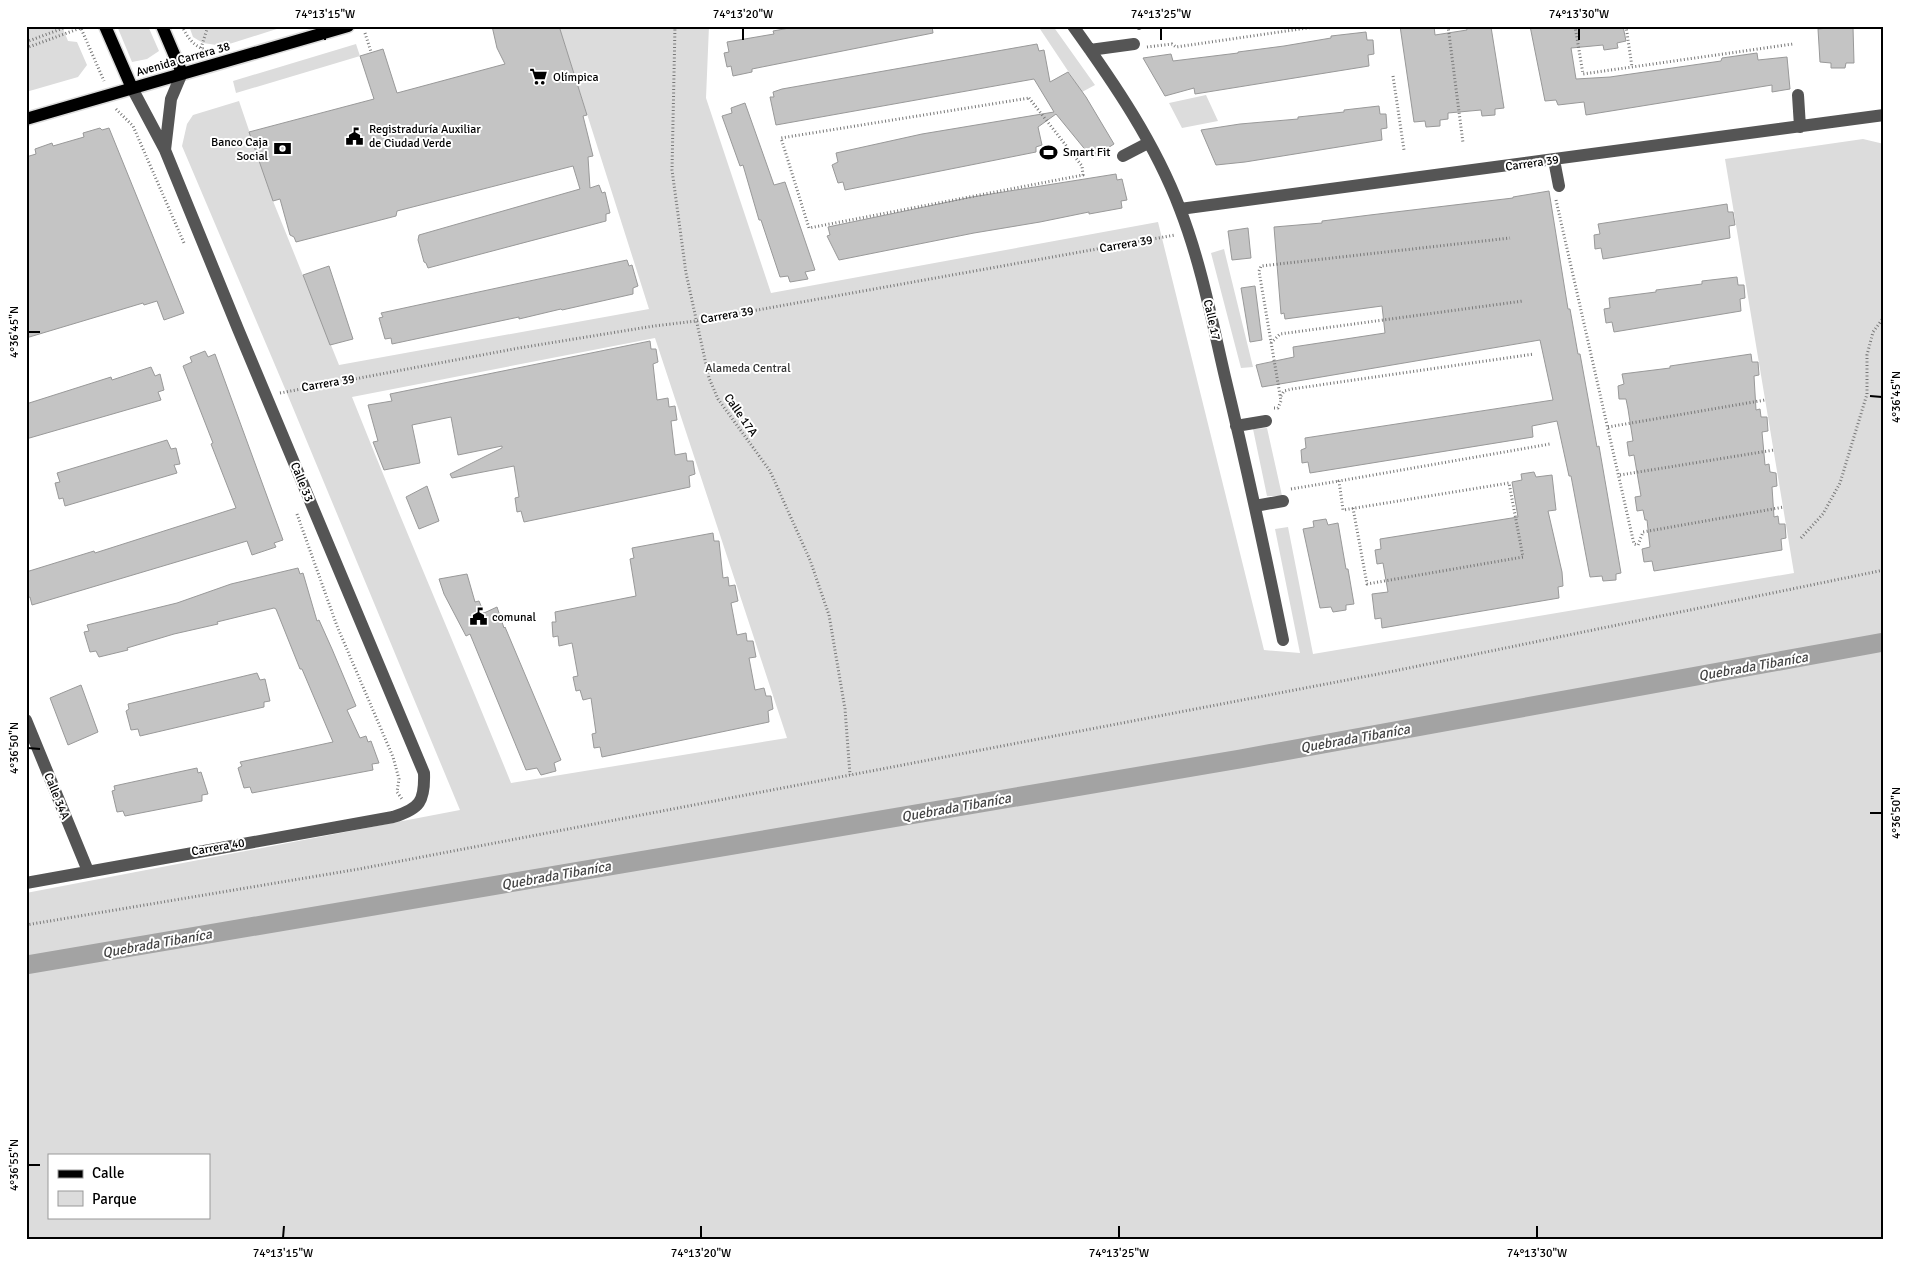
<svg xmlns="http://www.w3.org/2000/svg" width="1910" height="1266" font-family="Signika,sans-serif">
<rect width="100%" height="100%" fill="#fff"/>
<!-- green -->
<path fill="#dcdcdc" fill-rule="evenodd" d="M26 26H62L68 41 77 42 87 65 78 77 26 92Z
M117 26H148L159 51 147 59 132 62Z
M189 26H286L223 46 203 43 193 37Z
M559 26H709L706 98 771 293 1158 222 1264 650 1300 653 1275 529 1288 527 1313 654 1794 573 1725 159 1863 139 1884 144V1240H26V893L460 810 286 391 182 146 187 124 193 115 239 101 273 201 339 365 649 309ZM655 338 787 738 511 783C459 654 403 526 352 397ZM49 1155H209V1217H49Z
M1038 26H1053L1095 85 1082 92Z
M356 44 360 56 236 93 233 81Z
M1206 95 1218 121 1182 128 1169 103Z
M1224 249 1253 367 1241 368 1211 253Z
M1267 428 1281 491 1282 496H1267L1253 429Z"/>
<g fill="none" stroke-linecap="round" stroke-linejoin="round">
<!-- canal -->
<path stroke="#a3a3a3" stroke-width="19" d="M26 965 1240 759 1884 642"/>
</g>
<!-- building -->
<path fill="#c4c4c4" stroke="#999" d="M492 26H559L587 115 583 116 593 156 588 157 590 188 599 185 602 193 605 192 610 213 606 214V221L428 268 426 263 424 262 418 240 419 235 580 189 573 166 397 211 396 216 296 242 294 237 290 235 280 199 273 201 249 132 374 99 360 56 383 49 397 93 505 64 497 48Z
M800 26H932L933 33 752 69V72L733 76 731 66 727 67 724 53 729 52 727 42 774 34 773 31Z
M1400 26H1434L1435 35 1467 30 1466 26H1481V28L1491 27 1504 108 1495 109V115L1482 116 1481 110 1448 113V119L1440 120V126L1426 127 1425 121 1414 122Z
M1530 26H1623L1626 41 1617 43 1618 48 1604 50 1603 45 1571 48 1576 79 1610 77 1721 61 1722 58 1757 53 1758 60 1787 57 1790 89 1772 92V85L1586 115 1584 102 1558 105 1556 100 1545 101Z
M1828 26 1853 27 1854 63H1846L1845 68H1831V63L1820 62 1818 29 1828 28Z
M1366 32 1367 40H1373L1374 54 1368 55 1369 66 1195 94 1194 88 1165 96 1143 58 1171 54 1173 61 1238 53V52L1284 46 1331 38V36Z
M1037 44 1039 51 1044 50 1050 82 1068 72 1086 97 1114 144 1092 158 1056 114 1038 127 1042 145 1036 147V152L845 190 843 182 838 183 832 165 838 162 836 153 922 134 1054 112 1034 79 776 125 770 97H774L773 92 782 89Z
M745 103 774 185 785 182 815 270 805 272 808 279 790 282 788 276 780 277 761 220H759L743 165 740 166 722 116 732 113 731 108Z
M1379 106 1380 114H1386L1387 128 1381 129 1382 140 1245 162 1216 165 1201 130 1240 124 1298 119V117L1344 112V110Z
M100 128 102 130 109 128 184 313 164 320 157 301 144 305 143 303 26 338V157L36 154 35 149 52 143 53 146 84 137 83 133Z
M1116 174 1117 180 1122 179 1127 200 1121 201 1122 208 1089 214V212L1040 222 974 233 839 260 827 236 830 235 828 227 972 197Z
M1549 191 1568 309H1570L1578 354H1580L1597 447 1599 446 1621 573 1616 574V580L1603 581 1602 576 1590 577 1571 476H1569L1557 421 1532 426 1533 437 1310 473 1308 462 1302 463 1301 450 1306 448 1305 438 1553 400 1540 340 1262 387 1256 365 1294 357 1293 347 1385 333 1382 306 1285 319 1284 313 1281 314 1274 227 1322 223V221L1370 215 1513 198V197Z
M1727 204 1728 212H1733L1735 225 1729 226 1730 238 1603 259 1601 248 1595 249 1594 235 1600 234 1598 224Z
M1248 228 1251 258 1232 260 1228 231Z
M627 260 629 266 632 265 638 286 633 288V294L562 310 561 309 519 319V317L392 344 391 338 385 339 379 318 383 317 381 313Z
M329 266 353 339 330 345 303 275Z
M1737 277 1738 285H1744L1745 298 1740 299 1741 311 1614 332 1612 322 1606 323 1604 309 1610 308 1609 298 1656 292V290L1702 284V281Z
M1255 286 1262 340 1250 342 1241 288Z
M650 341 651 349H656L658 362 653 364 657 400 668 398 669 407 675 406 677 420 671 421 675 455 686 453 687 461H693L695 474 689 476 690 487 524 522 521 511 517 512 515 498 519 497 514 466 452 478 450 474 502 448V446L458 455 451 417 412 425 420 463 384 470 373 442 378 441 368 405 392 401 390 394Z
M205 351 208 357 215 354 283 540 274 543 276 547 252 555 247 541 32 605 30 597 26 598V572L94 551 95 553 236 508 211 444 213 443 183 366 192 362 190 357Z
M1751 354 1752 362H1758L1759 375 1754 376 1756 410 1760 409 1761 417H1767L1768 431 1762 432 1765 465 1769 464 1770 472 1776 473 1777 486 1772 487 1774 517 1778 516 1779 524H1785L1786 538 1781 539 1782 550 1654 571 1652 561 1644 562 1642 549 1650 547 1647 520H1645L1643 510 1637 511 1635 497 1641 496 1634 455 1629 456 1627 442 1633 441 1628 409 1626 399H1619L1618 386 1624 384 1622 374 1670 368V366Z
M151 367 155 376 160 374 164 390 158 392 161 400 26 439V404L111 377 112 380Z
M167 440 171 449 176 448 180 464 174 465 177 473 65 506 63 498 59 499 55 483 60 482 57 473Z
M1534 472 1536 477 1552 475 1556 510 1548 511 1562 572 1563 586 1558 587 1559 598 1382 628 1381 618 1375 619 1372 594 1388 592 1383 563 1377 564 1375 550 1381 549 1380 539 1518 517 1512 482 1522 480 1521 474Z
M427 486 439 521 419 529 406 497Z
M1326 519 1328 525 1338 523 1346 569H1348L1354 604 1346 605V610L1333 612 1331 607 1320 608 1303 529 1314 527 1313 521Z
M713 533 714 541H719L723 578 728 577 729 586 735 585 738 601 731 603 737 635 746 633 747 641H753L756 657 749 658 755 690 764 688 766 696H771L773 709 768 711 769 722 602 757 600 747 594 748 592 734 596 733 591 698 583 700 580 690 576 691 573 677 578 676 572 643 559 646 558 636 553 637 552 622H556L555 612 636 596 630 559 634 558 632 548Z
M298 568 300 574 303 573 317 621 319 620 332 649 356 706 347 710 360 738 366 736 368 742 371 741 379 763 372 764 373 770 252 793 250 787 244 788 238 768 242 766 240 762 333 742 302 669H300L276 609 274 608 217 622 218 624 174 634 127 648 128 650 99 657 96 651 90 652 84 632 89 631 87 625 177 603 231 584Z
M467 574 475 602 479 601 484 613 497 607 504 628 505 627 561 760 554 763 556 771 541 775 537 768 526 770 470 634 466 636 444 594 439 579Z
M257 673 260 680 265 679 270 701 264 702V707L140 736 138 729 131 730 126 711 129 709 128 704Z
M81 685 98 732 68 745 50 698Z
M197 768 198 773 201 772 208 794 202 795V801L125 816 123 811 117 812 112 791 115 790 114 786Z"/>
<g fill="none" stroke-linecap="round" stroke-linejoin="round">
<defs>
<path id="major" d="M105 26 132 88
M162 26 182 73
M26 119 348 26"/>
</defs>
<!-- major casing -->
<use href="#major" stroke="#dbdbdb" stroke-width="15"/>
<!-- path -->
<path stroke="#777" stroke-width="3" stroke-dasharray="1 2.5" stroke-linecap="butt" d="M80 26 104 81
M182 26C187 37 195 49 209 50
M675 26 672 170 686 273 709 378 718 399 770 471 810 560 829 615 845 709 850 775
M1448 26 1463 143
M1575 26 1583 74 1793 44
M1626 26 1632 67
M1882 26 1884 40
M1139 30V28L1151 26
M365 33 371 52
M26 42 69 26
M1147 47 1172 44 1176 47 1321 26
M26 48 86 26
M201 48 208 26
M1393 76 1404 150
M1029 98 1082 166 1083 175 809 228 781 138Z
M116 109 133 126 184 243
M1556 200 1634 544 1638 545 1643 532 1784 507
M1271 343 1280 334 1523 301
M280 393 519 348 654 326 696 321 1175 235
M1281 396 1284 391 1292 389 1534 354
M1274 408H1278L1281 401 1259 271 1261 266 1510 238
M1608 427 1765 400
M1620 475 1774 450
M1291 489 1339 481
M1353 508 1367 584 1523 557 1509 483 1343 510 1339 481 1550 444
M297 514 337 626 393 757 399 779 397 792 402 799
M1801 538 1823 514 1840 483 1867 394V355L1873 332 1884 317
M26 925 359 869 1394 671 1884 570"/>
<!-- minor -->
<path stroke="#555" stroke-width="12" d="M1073 26C1114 83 1155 143 1180 209 1201 263 1212 321 1225 377 1246 464 1265 552 1283 640
M1090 50 1134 44
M1798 95 1800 127
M165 150 171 99 182 73
M1123 156 1148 143
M1554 160 1559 186
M1180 209 1884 115
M1236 426 1266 421
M1255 506 1283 501
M26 720 88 871
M26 883 393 817C420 809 425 801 424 773L238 329 165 150 132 88"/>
<!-- major -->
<use href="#major" stroke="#000" stroke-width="12"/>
</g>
<!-- ticks -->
<path fill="none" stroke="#000" stroke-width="2" d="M325 40V28M743 40V28M1161 40V28M1579 40V28M28 332H40M1870 396 1882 397M28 748 40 749M1870 813H1882M28 1165H40M283 1238 284 1226M701 1238V1226M1119 1238V1226M1537 1238V1226"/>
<!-- icons -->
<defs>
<symbol id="supermarket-bare" viewBox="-9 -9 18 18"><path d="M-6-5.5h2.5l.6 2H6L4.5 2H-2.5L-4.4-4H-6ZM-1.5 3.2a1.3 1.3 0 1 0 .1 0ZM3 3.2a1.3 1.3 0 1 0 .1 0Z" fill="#000" stroke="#fff" stroke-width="2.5" paint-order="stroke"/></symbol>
<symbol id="civic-bare" viewBox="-9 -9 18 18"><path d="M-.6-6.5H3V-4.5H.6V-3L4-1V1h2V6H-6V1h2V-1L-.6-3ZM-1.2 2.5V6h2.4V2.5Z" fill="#000" stroke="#fff" stroke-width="2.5" paint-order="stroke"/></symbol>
<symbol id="bank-bare" viewBox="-9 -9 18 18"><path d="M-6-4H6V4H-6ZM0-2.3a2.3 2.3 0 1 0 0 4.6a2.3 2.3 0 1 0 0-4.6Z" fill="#000" stroke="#fff" stroke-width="2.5" paint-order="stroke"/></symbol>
<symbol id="stadium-bare" viewBox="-9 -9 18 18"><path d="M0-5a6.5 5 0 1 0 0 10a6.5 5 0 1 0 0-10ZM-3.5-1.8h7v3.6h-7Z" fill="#000" stroke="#fff" stroke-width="2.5" paint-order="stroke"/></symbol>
</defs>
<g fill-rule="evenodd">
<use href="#supermarket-bare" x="526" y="64" width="25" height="25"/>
<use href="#civic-bare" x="342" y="124" width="25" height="25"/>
<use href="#bank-bare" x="270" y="136" width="25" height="25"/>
<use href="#stadium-bare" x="1036" y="140" width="25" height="25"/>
<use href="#civic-bare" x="466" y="604" width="25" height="25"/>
</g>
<g text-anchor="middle" stroke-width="4" stroke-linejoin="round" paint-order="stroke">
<!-- street labels -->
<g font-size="12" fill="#000" stroke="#fff">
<text transform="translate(183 59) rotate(-16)" y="4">Avenida Carrera 38</text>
<text transform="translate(1532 163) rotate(-8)" y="4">Carrera 39</text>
<text transform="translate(1126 244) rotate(-10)" y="4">Carrera 39</text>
<text transform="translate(727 315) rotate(-10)" y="4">Carrera 39</text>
<text transform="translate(1212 320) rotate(77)" y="4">Calle 17</text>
<text transform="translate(328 383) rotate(-10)" y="4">Carrera 39</text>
<text transform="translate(741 415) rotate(55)" y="4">Calle 17A</text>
<text transform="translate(302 482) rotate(68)" y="4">Calle 33</text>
<text transform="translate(57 796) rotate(68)" y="4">Calle 34A</text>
<text transform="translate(218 847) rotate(-10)" y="4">Carrera 40</text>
</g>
<!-- poi labels -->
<g font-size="12" fill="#000" stroke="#fff" text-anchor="start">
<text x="553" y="81">Olímpica</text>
<text x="369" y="133">Registraduría Auxiliar<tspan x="369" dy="14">de Ciudad Verde</tspan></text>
<text x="268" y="146" text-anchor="end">Banco Caja<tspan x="268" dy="14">Social</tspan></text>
<text x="1063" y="156">Smart Fit</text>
<text x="492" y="621">comunal</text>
</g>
<!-- park labels -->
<g font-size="12" fill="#333" stroke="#fff">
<text x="748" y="372">Alameda Central</text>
</g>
<!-- water labels -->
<g font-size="14" font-style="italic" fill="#444" stroke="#fff">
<text transform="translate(1753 666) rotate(-10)" y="5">Quebrada Tibaníca</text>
<text transform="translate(1355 738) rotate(-10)" y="5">Quebrada Tibaníca</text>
<text transform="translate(956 807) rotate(-10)" y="5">Quebrada Tibaníca</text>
<text transform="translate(556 875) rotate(-10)" y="5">Quebrada Tibaníca</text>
<text transform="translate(157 943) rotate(-10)" y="5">Quebrada Tibaníca</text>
</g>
</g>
<!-- border -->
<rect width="1910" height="1266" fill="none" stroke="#ffffff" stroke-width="55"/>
<!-- legend -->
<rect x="48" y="1154" width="162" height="65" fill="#ffffff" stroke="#999999"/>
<rect x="58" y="1170" width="25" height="8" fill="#000000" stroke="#999999"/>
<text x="92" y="1178" font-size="15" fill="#000000">Calle</text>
<rect x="58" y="1191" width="25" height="15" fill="#dcdcdc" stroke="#999999"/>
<text x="92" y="1204" font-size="15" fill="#000000">Parque</text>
<rect x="28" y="28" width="1854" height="1210" fill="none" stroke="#000" stroke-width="2"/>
<g font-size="12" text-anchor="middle" fill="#000">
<text x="325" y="18">74°13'15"W</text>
<text x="743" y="18">74°13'20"W</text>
<text x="1161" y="18">74°13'25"W</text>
<text x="1579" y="18">74°13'30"W</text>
<text transform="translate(14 332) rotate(-90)" y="4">4°36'45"N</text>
<text transform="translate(1896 397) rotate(-90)" y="4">4°36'45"N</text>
<text transform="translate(14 748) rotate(-90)" y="4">4°36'50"N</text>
<text transform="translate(1896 813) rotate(-90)" y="4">4°36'50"N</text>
<text transform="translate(14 1165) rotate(-90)" y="4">4°36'55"N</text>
<text x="283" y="1257">74°13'15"W</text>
<text x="701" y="1257">74°13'20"W</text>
<text x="1119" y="1257">74°13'25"W</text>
<text x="1537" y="1257">74°13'30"W</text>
</g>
</svg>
